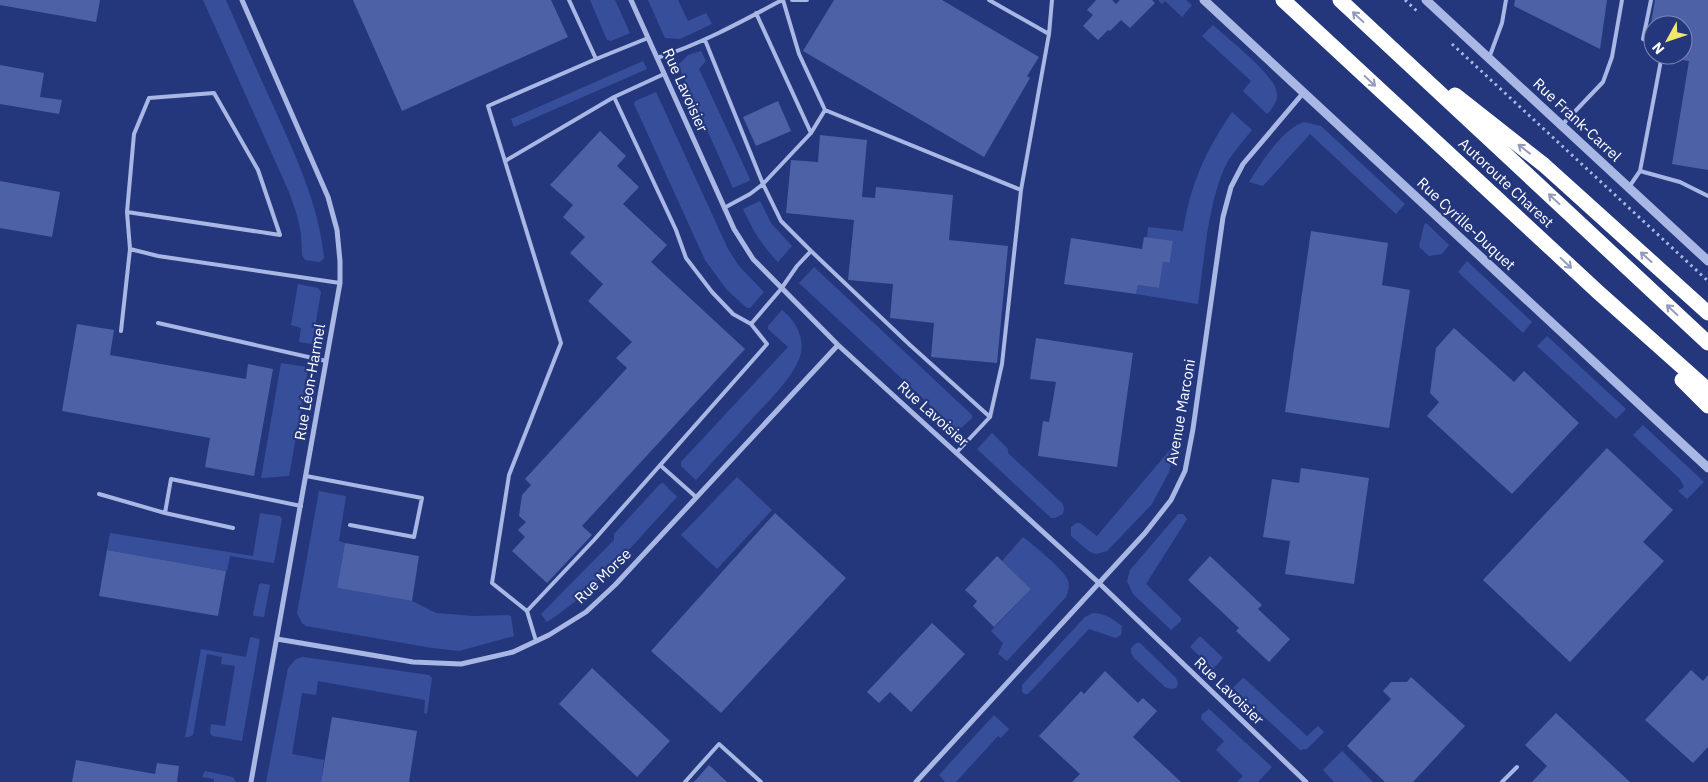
<svg xmlns="http://www.w3.org/2000/svg" width="1708" height="782" font-family="'IBM Plex Sans',sans-serif">
<rect width="100%" height="100%" fill="#24377d"/>
<!-- green -->
<path fill="#374f9b" d="M203 0H226C242 37 259 75 276 112 297 159 319 206 324 258L320 262 305 260 302 255 301 233 297 215 289 192Z
M590 0H615L630 33 611 41 607 40Z
M648 0H678L688 21 706 13 712 24 680 39 665 38Z
M1158 0H1186L1192 5 1182 17 1165 1 1162 4Z
M1213 25C1227 38 1273 74 1276 90 1279 100 1274 107 1267 114L1243 91 1251 81 1202 36Z
M701 51 706 61 699 69 750 179 749 181 733 188 678 65 688 55Z
M643 61 647 69 514 127 511 119Z
M656 92 728 249 739 266 764 292 750 308H747L727 290 705 260 634 104 635 101Z
M1232 112 1252 130C1244 140 1235 150 1228 161 1208 198 1204 262 1198 304L1136 294 1138 285 1159 288 1163 262 1170 263 1173 242 1147 238 1148 227 1183 231C1191 183 1205 152 1232 112Z
M1304 122 1321 126 1405 204 1396 214 1310 134 1263 186 1249 182C1262 162 1281 130 1304 122Z
M760 201 771 223 792 246 778 262C762 246 752 229 743 209Z
M1426 223 1449 245 1442 254 1429 256 1419 247 1424 225Z
M1467 261 1532 322 1523 333 1458 272Z
M814 267 972 415V418L958 431 799 283Z
M298 284 318 288 321 292 312 344 299 342 301 328 291 325Z
M782 310C795 320 804 336 801 353 795 377 767 402 751 420 733 440 714 460 696 480L681 466V462L788 347 768 329V326Z
M1547 336 1626 409 1616 419 1537 346Z
M281 363 307 367 308 369 289 476 261 478Z
M1643 425 1704 482 1687 499 1678 491 1684 487 1680 479 1633 435Z
M992 433 1008 449V453L1062 503 1064 508 1063 514 1055 518H1051L977 449Z
M1177 444 1169 472 1152 504 1107 551 1096 554 1090 552 1071 536V527L1076 523H1080L1097 536 1174 445Z
M737 477 772 510 717 569 681 535Z
M663 483 677 497C636 541 598 589 547 622L541 614 614 540V534L660 484Z
M319 491 346 496 339 541 345 543 337 588 412 601 436 613 474 616 509 615 511 617 514 636 459 651 432 648 306 626 302 623 297 613Z
M260 513 280 516 282 519 274 563 230 556 227 571 107 550 110 533 253 556Z
M1178 514H1183L1187 519 1146 584 1181 618V621L1171 630 1133 594 1127 581 1130 570Z
M1023 537C1033 545 1065 570 1068 581 1070 586 1068 592 1066 597L1007 661 998 654 1003 643 991 631 1031 589 1002 561Z
M261 583 270 585 264 617 254 616 253 614 259 585Z
M1093 613C1106 614 1112 618 1122 626L1121 635 1116 638 1089 629 1028 694H1024L1022 691V685L1085 617Z
M251 637 260 639 242 741 213 736 210 733 211 724 225 726 235 666 221 664 222 657 207 654 193 735 189 737H185L201 649 246 657 250 638Z
M1199 637H1201L1222 657V659L1213 669 1190 647Z
M1136 643H1140L1176 678 1178 684 1176 688 1171 689 1165 687 1134 658 1131 653V648Z
M303 657 429 675 432 678 427 714 424 713 425 700 318 681 316 695 302 693 292 754 324 760 321 782H266L288 668 296 659Z
M1244 678 1307 736 1318 726 1324 732 1307 749 1300 750 1233 688 1242 679Z
M1209 709 1272 767 1258 782H1237L1243 776 1216 750 1224 741 1202 720 1201 717 1202 714Z
M994 715 1009 729 1001 738 998 736 956 782H945L939 775Z
M1342 751 1373 782H1334L1323 770Z
M205 771 233 777 236 782H214V779L202 777Z"/>
<!-- building -->
<path fill="#4c61a6" d="M0 0H100L96 22 0 5Z
M353 0H551L568 37 402 111Z
M834 0H942L1039 57 1027 76 1030 78 984 157 803 51Z
M1096 0H1112L1116 4 1120 0H1152L1155 3 1130 28 1121 20 1110 31 1108 30 1098 40 1083 26 1093 15 1087 10Z
M1515 0H1607L1600 49 1514 6Z
M1655 0H1708V170L1672 164 1689 61 1682 60 1686 35H1683V25H1653V30L1650 29Z
M0 65 44 73 40 97 62 100 59 114 0 104Z
M778 101 791 131 756 146 743 117Z
M600 131 626 156 617 166 639 187 623 204 667 245 651 262 745 349 582 526 592 535 547 583 512 551 525 537 518 530 526 522 519 516 522 495 531 485 525 479 627 368 616 358 632 342 588 301 603 284 570 253 585 237 563 217 573 205 550 185Z
M820 135 867 140 862 197 875 198 876 187 953 195 949 240 1008 246 997 363 931 357 934 323 890 318 893 284 848 280 854 220 786 213 791 160 818 162Z
M0 181 60 192 52 237 0 228Z
M1311 231 1388 243 1382 285 1410 290 1389 428 1285 412Z
M1144 237 1173 241 1170 263 1163 262 1159 288 1138 285 1136 294 1064 284 1071 238 1142 249Z
M77 324 114 330 110 355 246 379 248 364 273 369 254 476 205 467 210 438 62 411Z
M1454 328 1514 382 1524 371 1579 423 1512 494 1427 416 1439 402 1430 393 1436 348Z
M1036 338 1133 353 1117 467 1038 456 1043 421 1049 422 1056 382 1030 379Z
M1607 448 1673 510 1643 542 1664 561 1570 662 1483 580Z
M1301 468 1369 478 1354 584 1285 574 1290 541 1263 537 1272 479 1299 483Z
M775 513 846 578 721 713 651 651Z
M345 543 419 556 412 601 337 588Z
M107 550 226 571 218 616 99 596Z
M997 556 1031 589 994 627 973 606 977 601 965 590Z
M1210 556 1262 605 1258 609 1290 639 1269 662 1236 631 1239 628 1188 580Z
M932 623 965 654 911 712 890 692 879 703 867 692Z
M592 668 670 741 637 777 559 704Z
M1691 670 1703 681 1708 675V747L1693 763 1645 720Z
M1105 671 1138 703 1143 698 1157 711 1133 737 1181 782H1072L1080 774 1039 736 1081 691 1084 694Z
M1411 677 1465 726 1413 782H1385L1347 746 1391 699 1383 691 1391 682H1407Z
M1556 713 1630 782H1532L1547 766 1525 745Z
M332 717 417 731 409 782H321Z
M76 760 155 774 157 763 179 766 177 782H72Z
M709 765 727 782H694Z"/>
<g fill="none" stroke-linecap="round" stroke-linejoin="round">
<!-- path -->
<path stroke="#a9b7e5" stroke-width="3" stroke-dasharray="2.5 4" stroke-linecap="butt" d="M1405 0 1418 12
M1452 44 1708 281"/>
<!-- service -->
<path stroke="#a9b7e5" stroke-width="4" d="M569 0 596 59 648 38
M783 0 799 54 825 110 1021 190 1049 34
M792 0H807
M989 0 1049 34 1052 0
M1651 0 1643 39 1653 42
M756 13 811 133
M705 40 763 184 750 194 724 208
M657 58C701 44 741 22 782 0
M1489 58 1502 23 1506 0
M614 97 676 230 686 258 712 292 733 314 751 324
M1562 125 1603 82 1612 57 1622 0
M505 161 614 97 664 74
M1640 171 1680 182 1708 196
M1629 187 1640 171 1662 55
M127 212 280 235 258 170 214 93 149 98 134 134 127 212 130 249
M811 251 910 345 990 417 956 453
M158 323 326 361
M121 331 130 249 158 256 340 283
M990 417 1002 364 1021 190
M660 465 696 497
M306 476 422 498 414 537 350 525
M99 494 165 513 171 479 301 506
M165 513 233 528
M527 611 594 540 767 344 751 324 781 289 797 266 811 251 781 221 763 184 811 133 825 110
M536 641 527 611 492 583 509 475 561 343 488 106 596 59
M685 782 719 744 761 782
M1502 782 1517 767"/>
<!-- minor -->
<path stroke="#a9b7e5" stroke-width="5" d="M242 0 328 197 337 230 340 261V283L251 782
M631 0 734 229 753 259 838 345 1099 583 1306 782
M277 639 413 662 461 664 513 652 549 635 586 612 615 585 838 345
M916 782 1145 533 1171 500 1185 471 1193 429 1223 217 1231 187 1243 164 1304 92"/>
<!-- tertiary -->
<path stroke="#a9b7e5" stroke-width="9" d="M1204 0 1708 468
M1426 0 1708 261"/>
<!-- motorway -->
<path stroke="#fff" stroke-width="15" d="M1283 0 1598 292 1708 390
M1340 0 1708 343
M1455 95 1544 165 1708 313
M1682 380 1708 406"/>
</g>
<!-- one-way arrows -->
<defs><path id="oneway-shaft" d="M-6 0H5M1.5-3L5.5 0L1.5 3" fill="none" stroke-width="1.6" stroke-linecap="round" stroke-linejoin="round" transform="scale(1.25)"/></defs>
<g stroke="#929bbe">
<use href="#oneway-shaft" transform="translate(1358 17) rotate(-137)"/>
<use href="#oneway-shaft" transform="translate(1370 81) rotate(43)"/>
<use href="#oneway-shaft" transform="translate(1524 149) rotate(-142)"/>
<use href="#oneway-shaft" transform="translate(1554 199) rotate(-137)"/>
<use href="#oneway-shaft" transform="translate(1646 257) rotate(-138)"/>
<use href="#oneway-shaft" transform="translate(1566 263) rotate(43)"/>
<use href="#oneway-shaft" transform="translate(1672 310) rotate(-137)"/>
</g>
<g text-anchor="middle" stroke-width="4.5" stroke-linejoin="round" paint-order="stroke">
<!-- street labels -->
<g font-size="15" fill="#fff" stroke="#24377d">
<text transform="translate(685 90) rotate(66)" y="5">Rue Lavoisier</text>
<text transform="translate(1577 120) rotate(43)" y="5">Rue Frank-Carrel</text>
<text transform="translate(1506 183) rotate(43)" y="5">Autoroute Charest</text>
<text transform="translate(1466 224) rotate(43)" y="5">Rue Cyrille-Duquet</text>
<text transform="translate(310 382) rotate(-80)" y="5">Rue Léon-Harmel</text>
<text transform="translate(1181 412) rotate(-80)" y="5">Avenue Marconi</text>
<text transform="translate(933 414) rotate(42)" y="5">Rue Lavoisier</text>
<text transform="translate(603 576) rotate(-44)" y="5">Rue Morse</text>
<text transform="translate(1229 691) rotate(44)" y="5">Rue Lavoisier</text>
</g>
</g>
<!-- north arrow -->
<g transform="translate(1668 40) rotate(230)"><circle r="24" fill="#24377d" stroke="#7c87b1"/>
<path d="M0-4L9 19L0 12L-9 19Z" fill="#f0e76c"/>
<text y="-8" font-size="14" font-weight="bold" text-anchor="middle" fill="#ffffff">N</text>
</g>
</svg>
